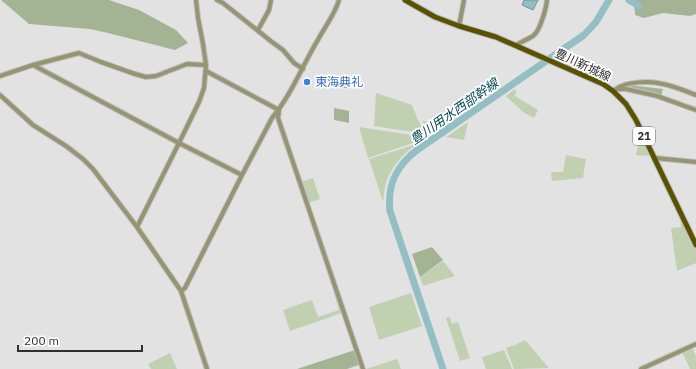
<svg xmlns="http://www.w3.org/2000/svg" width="696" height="369" font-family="'IBM Plex Sans','Noto Sans JP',sans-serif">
<rect width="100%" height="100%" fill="#e2e2e3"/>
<!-- green -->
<path fill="#c2d0b2" d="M515 89 516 91 515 96 538 110 534 118 523 112 506 96Z
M376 93 412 105 418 120 426 134 374 126Z
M422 121 444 125 430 134Z
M468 122 464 140 446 137Z
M359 127 424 137 419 141 368 158Z
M644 141 651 156 636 155 639 142Z
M417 144C402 154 390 168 385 186 384 191 384 197 383 202L369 159Z
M566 155 586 159 583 178 552 181 551 172H563Z
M313 178 320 199 308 203 301 182Z
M680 217 696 251V263L677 271 671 228 681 227Z
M443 261 455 276 423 286 420 277Z
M335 292 342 313 290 331 283 310 312 300 318 317 339 310 334 293Z
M411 293 422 326 379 340 369 307Z
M450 317 452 324 458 322 470 358 460 361 446 318Z
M525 340 549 368 514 369 506 348 514 345 516 346 515 345Z
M692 347 696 356V369H690L682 352Z
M504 350 512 369H486L482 357Z
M170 353 177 369H151L148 364Z
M397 359 401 369H366Z"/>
<!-- forest -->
<path fill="#a4b394" d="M1 0H109L139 10 176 30 188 43 175 50 108 33 90 29 29 24Z
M625 0H696V14L690 16 663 13 644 18 635 15C635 6 634 4 625 0Z
M334 78 349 82V88L333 87Z
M629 85 663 89 661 96 624 87Z
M334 108 349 111V123L334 120Z
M432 247 443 260 420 277 412 254Z
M355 350 359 365 347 369H297Z"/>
<!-- water -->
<path fill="#92bec4" stroke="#749397" d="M524 0H538L533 10 522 5Z"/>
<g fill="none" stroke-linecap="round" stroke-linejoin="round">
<!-- river -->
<path stroke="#92bec4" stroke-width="7" d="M629 0 639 6
M443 369 390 211C387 185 396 166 417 150L584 35 596 22 609 0"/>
<defs>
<path id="minor" d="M217 0 223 3 272 42 283 50 294 63 303 69
M459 26 464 0
M258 30 269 10 271 0
M516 45C521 42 528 39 533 36 540 31 546 9 547 0
M33 65 179 143 242 175
M206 71 279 110
M0 76 33 65 79 53 101 62 135 74 146 77 156 76 187 64 206 65
M616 89C627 81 650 81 663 84 674 86 685 91 696 95
M613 91 616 89H626L657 96 696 110
M0 95 33 125 66 146 83 159 93 169 137 227 181 291 207 369
M279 110 278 118 363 369
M655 158 696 162
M137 227 179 143 199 102 204 88 206 65 203 44 198 18 196 0
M181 291 185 288 242 175 272 118C292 94 303 64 319 38 326 25 335 14 339 0
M641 369 696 344"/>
<path id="major" d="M405 0 435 17 459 26 496 37 603 84 613 91 626 104 636 120 696 245"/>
</defs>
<!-- minor casing -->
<use href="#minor" stroke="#bebebf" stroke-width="6"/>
<!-- major casing -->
<use href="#major" stroke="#bebebf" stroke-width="7"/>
<!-- minor -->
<use href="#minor" stroke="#979472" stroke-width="4"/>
<!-- major -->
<use href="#major" stroke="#5a5201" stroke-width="5"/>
</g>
<!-- markers -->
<circle fill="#3f7fe0" stroke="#fff" stroke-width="1.5" cx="307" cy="82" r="4"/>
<g text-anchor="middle" stroke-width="3.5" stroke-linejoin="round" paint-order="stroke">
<!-- shield labels -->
<rect fill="#fff" stroke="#6d6d6d" stroke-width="1" x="633" y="127" width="22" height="18" rx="3"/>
<g font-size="11" font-weight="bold" fill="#2e2e2e">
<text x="644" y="140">21</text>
</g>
<!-- street labels -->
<g font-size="12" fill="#2e2e2e" stroke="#fff">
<text transform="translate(583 65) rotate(25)" y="4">豊川新城線</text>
</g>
<!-- shop labels -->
<g font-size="12" fill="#366cbe" stroke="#fff" text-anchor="start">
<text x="315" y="86">東海典礼</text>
</g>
<!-- water labels -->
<g font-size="13" font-style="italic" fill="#084a52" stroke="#fff">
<text transform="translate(454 111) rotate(-35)" y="5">豊川用水西部幹線</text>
</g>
</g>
<!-- scale -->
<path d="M18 345v6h124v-6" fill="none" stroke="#2e2e2e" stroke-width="2"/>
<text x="24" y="345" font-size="12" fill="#2e2e2e" stroke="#ffffff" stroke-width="3" paint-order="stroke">200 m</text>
</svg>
